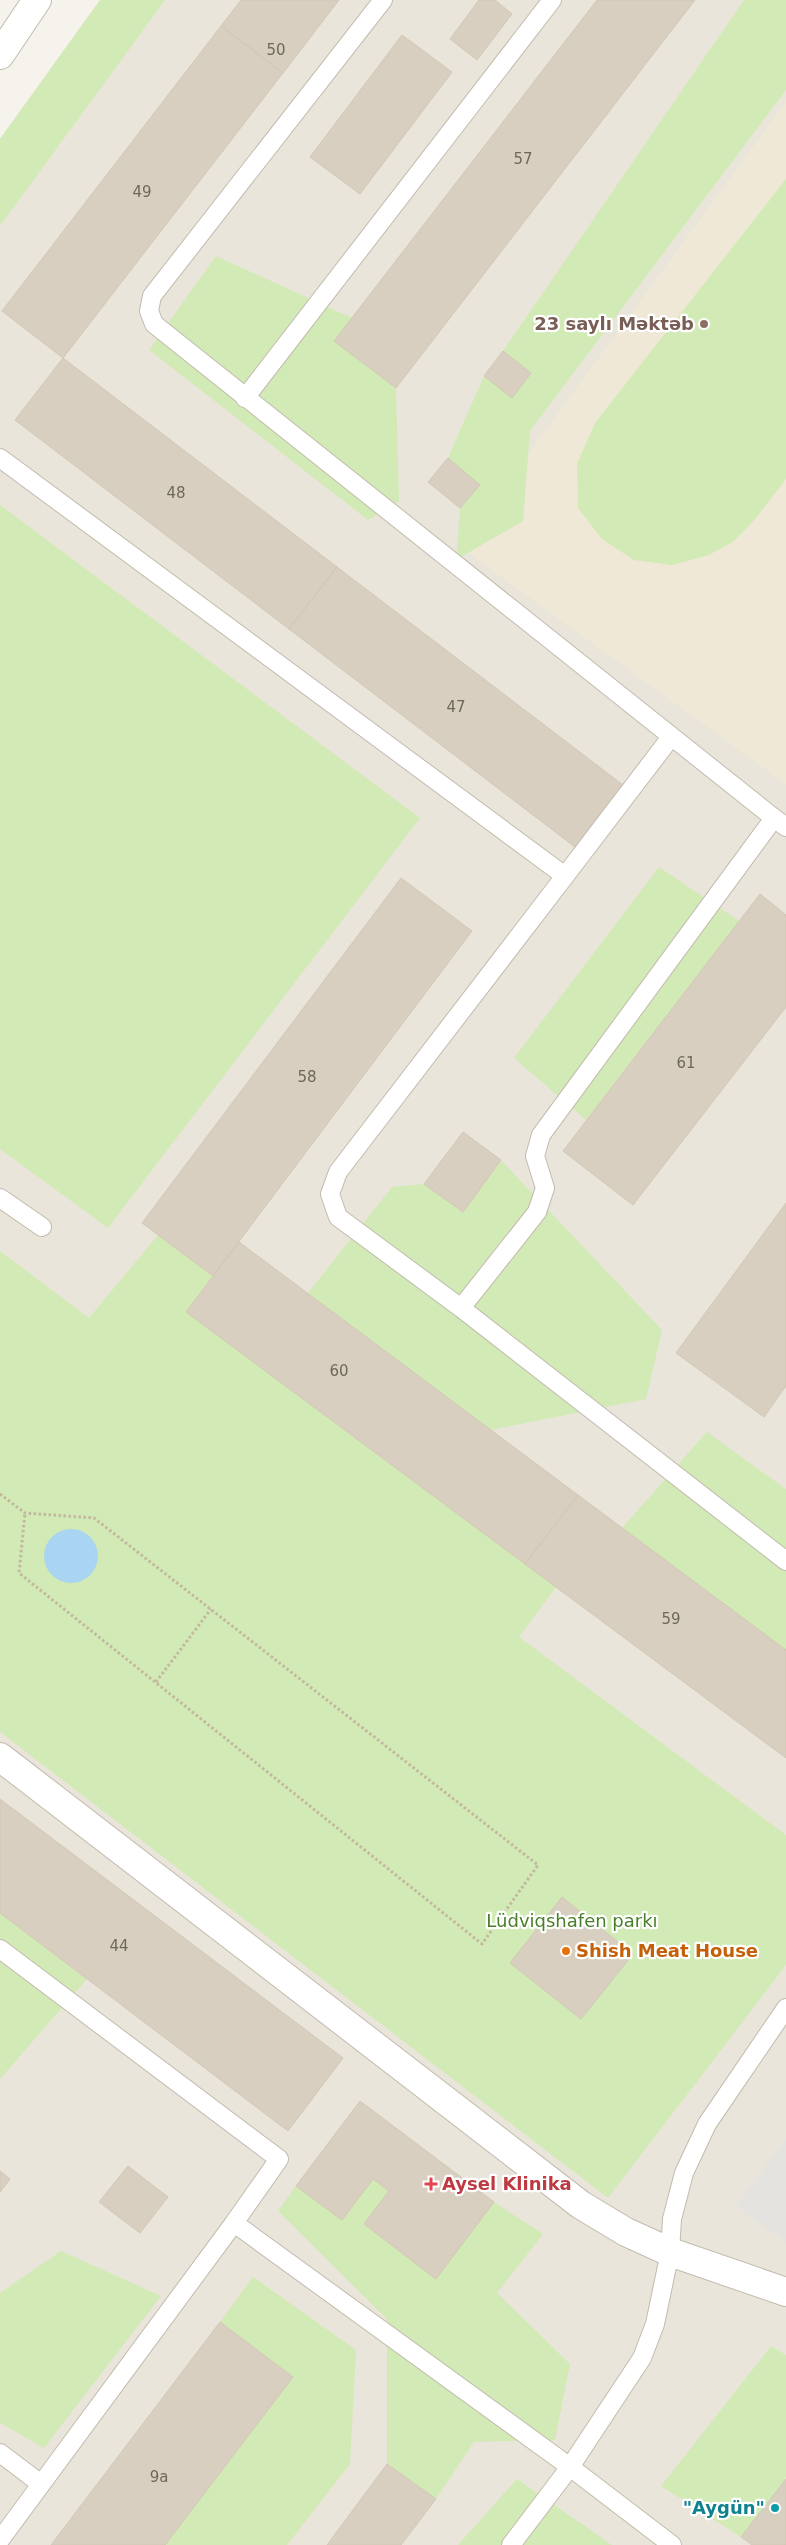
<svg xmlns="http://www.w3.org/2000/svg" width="786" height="2545" font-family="'DejaVu Sans',sans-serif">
<rect width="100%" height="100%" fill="#f6f3ec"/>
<!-- residential -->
<path fill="#eae5da" d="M100 0H786V2545H0V139Z"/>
<!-- education -->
<path fill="#efe8d6" d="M786 102V784L460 547Z"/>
<!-- green -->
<path fill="#d2eab5" d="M100 0H165L0 226V139Z
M744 0H786V90L530 431 523 521 456 560 460 508 479 485 448 458 484 376 512 397 531 373 503 351Z
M786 179V479L755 519 734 541 709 555 672 565 634 560 602 539 578 508 577 464 595 423Z
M216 256 352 318 334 341 396 388 399 501 368 520 149 350Z
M0 505 420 818 108 1228 0 1149Z
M659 867 739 921 586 1120 514 1058Z
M501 1160 662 1330 646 1399 491 1430 308 1293 392 1187 424 1184 463 1212Z
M158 1235 213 1276 186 1312 556 1587 519 1637 786 1835V1965L608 2198 0 1732V1251L89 1318Z
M707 1432 786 1489V1650L622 1528Z
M0 1913 87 1979 0 2079Z
M373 2179 389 2191 364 2224 436 2278 494 2202 543 2234 497 2293 570 2364 555 2440 474 2442 436 2499 387 2464V2319L278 2211 296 2186 342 2220Z
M61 2251 161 2296 44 2448 0 2423V2293Z
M253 2277 356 2350 350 2464 287 2545H165L220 2322Z
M771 2346 786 2355V2479L741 2537 661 2486Z
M517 2479 612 2545H458Z"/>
<!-- parking -->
<path fill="#e5e3e0" d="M786 2138V2242L736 2206Z"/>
<!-- water -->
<path fill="#a9d4f2" d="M44 1556a27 27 0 1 1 54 0a27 27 0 1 1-54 0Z"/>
<!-- building -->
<path fill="#d8cfc1" stroke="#d3c7b4" d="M241 0H339L283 73 221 26Z
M479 0H495L512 14 477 60 450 39Z
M597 0H695L396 388 334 341Z
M221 26 283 73 63 358 2 311Z
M402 35 452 72 360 194 310 157Z
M503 351 531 373 512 398 484 376Z
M63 358 337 567 289 629 15 420Z
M448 458 480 485 460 508 428 482Z
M337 567 623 785 575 847 289 629Z
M401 878 472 931 213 1276 142 1223Z
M760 894 786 915V1007L633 1205 563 1151Z
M463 1132 501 1160 463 1212 424 1184Z
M786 1203V1386L764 1417 676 1353Z
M239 1242 578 1495 525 1564 186 1312Z
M578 1495 786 1650V1758L525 1564Z
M0 1799 343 2058 288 2131 0 1913Z
M562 1897 633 1954 581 2019 510 1963Z
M360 2101 494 2202 436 2279 364 2224 389 2191 373 2179 342 2220 296 2186Z
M128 2166 168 2197 140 2233 99 2202Z
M0 2171 10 2179 0 2192Z
M220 2322 293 2377 165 2545H51Z
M387 2464 436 2499 401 2545H327Z
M786 2479V2545H752L741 2537Z"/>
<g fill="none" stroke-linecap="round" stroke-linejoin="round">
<defs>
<path id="service" d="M383 0 152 296 149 311 154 324 774 818 541 1135 535 1156 545 1188 537 1212 461 1308
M245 398 552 0
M0 458 565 876 671 737
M774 818 786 827
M565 876 338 1172 330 1194 338 1217 461 1308 786 1561
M0 1198 42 1227
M0 1949 279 2159 234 2223
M0 2453 41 2484
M0 2540 234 2223 570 2467 511 2545
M672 2545 570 2467 642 2358 655 2324 670 2252 672 2219 684 2173 707 2124 786 2008"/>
<path id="minor" d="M0 1757 581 2205 626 2232 670 2252 786 2292"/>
<path id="tertiary" d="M0 55 37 0"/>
</defs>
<!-- service casing -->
<use href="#service" stroke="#c2bbae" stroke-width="20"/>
<!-- minor casing -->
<use href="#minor" stroke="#c2bbae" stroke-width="30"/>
<!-- tertiary casing -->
<use href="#tertiary" stroke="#c2bbae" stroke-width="30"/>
<!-- path -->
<path stroke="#c4b79f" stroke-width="3" stroke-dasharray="2.5 2.5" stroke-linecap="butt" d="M0 1494 25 1513 94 1518 538 1865 482 1944 19 1573 25 1513
M156 1682 211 1609"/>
<!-- service -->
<use href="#service" stroke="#fff" stroke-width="18"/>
<!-- minor -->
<use href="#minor" stroke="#fff" stroke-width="28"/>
<!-- tertiary -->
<use href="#tertiary" stroke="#fff" stroke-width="28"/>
</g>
<!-- markers -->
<circle fill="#8d6e63" stroke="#fff" stroke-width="2" cx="704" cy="324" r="5"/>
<circle fill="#e8710a" stroke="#fff" stroke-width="2" cx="566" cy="1951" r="5"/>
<path fill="#e0444e" stroke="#fff" stroke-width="2" d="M428.5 2176.5h5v5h5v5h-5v5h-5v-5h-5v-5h5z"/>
<circle fill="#0f9aa8" stroke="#fff" stroke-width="2" cx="775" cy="2508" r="5"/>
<g text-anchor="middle" stroke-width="4.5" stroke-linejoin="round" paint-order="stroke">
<!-- number labels -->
<g font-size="15" fill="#6e675b">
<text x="276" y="55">50</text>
<text x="523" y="164">57</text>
<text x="142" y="197">49</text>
<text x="176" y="498">48</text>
<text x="456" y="712">47</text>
<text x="686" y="1068">61</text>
<text x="307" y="1082">58</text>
<text x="339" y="1376">60</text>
<text x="671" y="1624">59</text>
<text x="119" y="1951">44</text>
<text x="159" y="2482">9a</text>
</g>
<!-- education labels -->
<g font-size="18" font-weight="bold" fill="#785e54" stroke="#fff" text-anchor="end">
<text x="694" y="330">23 saylı Məktəb</text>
</g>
<!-- park labels -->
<g font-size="18" fill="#4a7f2a" stroke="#fff">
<text x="572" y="1927">Lüdviqshafen parkı</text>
</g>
<!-- food labels -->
<g font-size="18" font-weight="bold" fill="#c56008" stroke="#fff" text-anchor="start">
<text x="576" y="1957">Shish Meat House</text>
</g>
<!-- health labels -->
<g font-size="18" font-weight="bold" fill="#be3a42" stroke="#fff" text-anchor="start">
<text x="442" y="2190">Aysel Klinika</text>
</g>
<!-- culture labels -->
<g font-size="18" font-weight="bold" fill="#0d838f" stroke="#fff" text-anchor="end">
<text x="765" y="2514">"Aygün"</text>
</g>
</g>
</svg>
